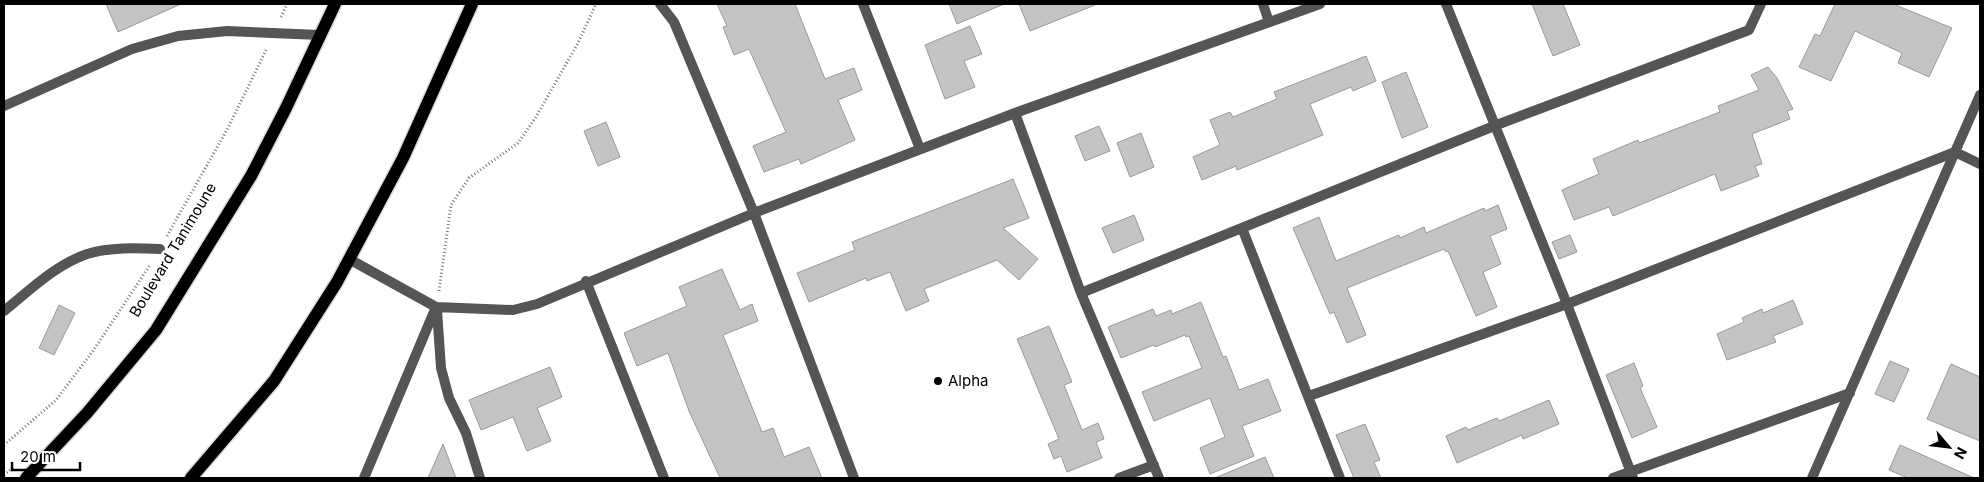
<svg xmlns="http://www.w3.org/2000/svg" width="1984" height="482" font-family="Inter,sans-serif">
<rect width="100%" height="100%" fill="#fff"/>
<!-- building -->
<path fill="#c4c4c4" stroke="#999" d="M106 4H181L118 32Z
M717 4H795L825 79 854 68 862 90 838 100 855 140 801 164 799 159 764 172 753 146 786 132 749 49 734 55 723 27 727 26Z
M949 4H1004L957 24Z
M1019 4H1095V5L1030 31Z
M1532 4H1563L1580 45 1553 56Z
M1835 4H1893L1952 28 1929 77 1898 63 1902 53 1855 31 1831 81 1799 67 1815 34 1820 36Z
M970 26 982 54 964 61 975 87 945 99 925 45Z
M1366 56 1376 81 1353 91 1351 87 1310 104 1323 135 1237 170 1236 166 1202 180 1193 157 1220 145 1210 120 1230 112 1233 117 1277 99 1274 92Z
M1768 67 1777 78 1793 109 1787 111 1790 119 1752 134 1762 164 1755 166 1759 176 1721 191 1715 174 1613 216 1609 207 1574 220 1562 190 1599 174 1593 159 1638 140 1639 143 1720 112 1718 106 1759 90 1751 75Z
M1406 72 1428 127 1402 138 1382 82Z
M606 122 620 157 598 166 584 131Z
M1099 126 1110 151 1085 161 1075 136Z
M1141 133 1154 167 1130 177 1117 143Z
M1013 179 1029 218 1003 228 1038 259 1019 280 997 260 924 289 929 301 906 311 890 272 867 281 866 278 809 302 797 273 855 250 852 242Z
M1498 205 1507 229 1490 236 1501 264 1483 272 1497 307 1476 316 1448 251 1446 252 1444 249 1347 288 1366 335 1347 343 1334 312 1330 314 1293 228 1319 217 1336 261 1399 235 1400 238 1424 227 1426 233 1484 208 1485 211Z
M1134 215 1144 240 1113 253 1102 228Z
M1570 235 1577 252 1559 259 1552 242Z
M722 269 740 310 752 304 758 321 723 335 762 432 773 428 784 457 809 447 822 478H720L689 411 668 353 637 366 624 333 687 306 679 287Z
M1793 300 1803 324 1773 336 1776 342 1727 360 1717 334 1744 322 1742 318 1762 309 1763 313Z
M1201 302 1223 357 1226 356 1239 390 1268 379 1281 411 1242 426 1254 456 1210 474 1200 448 1225 437 1210 398 1154 421 1142 392 1202 368 1189 336 1186 337 1185 335 1155 347 1154 345 1121 358 1108 327 1153 309 1156 316 1171 310 1172 314Z
M59 305 75 313 54 355 39 348Z
M1049 326 1072 382 1064 385 1082 430 1098 423 1104 439 1096 442 1102 458 1067 472 1061 456 1054 459 1048 444 1059 439 1017 339Z
M1890 361 1909 369 1894 402 1875 394Z
M1634 363 1643 386 1640 388 1657 427 1632 438 1606 375Z
M1951 364 1980 377V441L1927 419Z
M550 367 562 397 537 408 551 441 527 451 513 417 481 430 469 400Z
M1549 400 1559 424 1523 439 1522 435 1457 463 1446 436 1466 427 1468 430 1497 418 1499 421Z
M1365 424 1380 460 1374 462 1381 478H1354L1336 435Z
M443 444 456 478H428Z
M1900 445 1936 461 1974 478H1908L1889 470Z
M1265 457 1274 478H1215Z"/>
<g fill="none" stroke-linecap="round" stroke-linejoin="round">
<defs>
<path id="primary" d="M26 478 87 413 156 330 251 176 286 108 335 4
M191 478 274 381 337 282 403 158 472 4"/>
</defs>
<!-- primary casing -->
<use href="#primary" stroke="#dbdbdb" stroke-width="15"/>
<!-- path -->
<path stroke="#777" stroke-width="3" stroke-dasharray="1 2.5" stroke-linecap="butt" d="M281 17 287 4
M167 236 228 128 267 48
M439 291 451 205 469 178 518 143 536 117 578 43 596 4
M4 445 56 400 93 351 150 265
M4 475 10 470"/>
<!-- minor -->
<path stroke="#555" stroke-width="10" d="M660 4 674 22 754 213 854 478
M863 4 920 149
M1263 4 1269 22
M1446 4 1567 304 1633 478
M4 106 132 49 178 36 227 31 320 35
M1015 113 1081 293 1159 478
M1242 228 1340 478
M349 259 436 307 513 310 537 304 754 213 1015 113 1320 4
M586 281 664 478
M1081 293 1494 126 1749 30 1761 4
M437 310 441 368 449 398 466 433 480 478
M4 311C29 291 55 265 87 254 110 247 136 248 160 249
M1309 396 1567 304 1955 152 1980 164
M364 478 436 307
M1119 478 1154 465
M1613 478 1850 393
M1812 478 1980 95"/>
<!-- primary -->
<use href="#primary" stroke="#000" stroke-width="12"/>
</g>
<!-- markers -->
<circle fill="#000" stroke="#fff" stroke-width="2" cx="938" cy="381" r="5"/>
<g text-anchor="middle" stroke-width="5" stroke-linejoin="round" paint-order="stroke">
<!-- street labels -->
<g font-size="15" fill="#000" stroke="#fff">
<text transform="translate(173 250) rotate(-59)" y="5">Boulevard Tanimoune</text>
</g>
<!-- poi labels -->
<g font-size="15" fill="#000" stroke="#fff" text-anchor="start">
<text x="948" y="386">Alpha</text>
</g>
</g>
<!-- border -->
<rect width="1984" height="482" fill="none" stroke="#000000" stroke-width="10"/>
<!-- north arrow -->
<g transform="translate(1949 447) rotate(118)" stroke="#ffffff" stroke-width="4" paint-order="stroke">
<path d="M0-4L9 19L0 12L-9 19Z" fill="#000000"/>
<text y="-8" font-size="14" font-weight="bold" text-anchor="middle" fill="#000000">N</text>
</g>
<!-- scale -->
<path d="M12 462v8h68v-8" fill="none" stroke="#000000" stroke-width="2.5"/>
<text x="20" y="462" font-size="15" fill="#000000" stroke="#ffffff" stroke-width="4" paint-order="stroke">20 m</text>
</svg>
